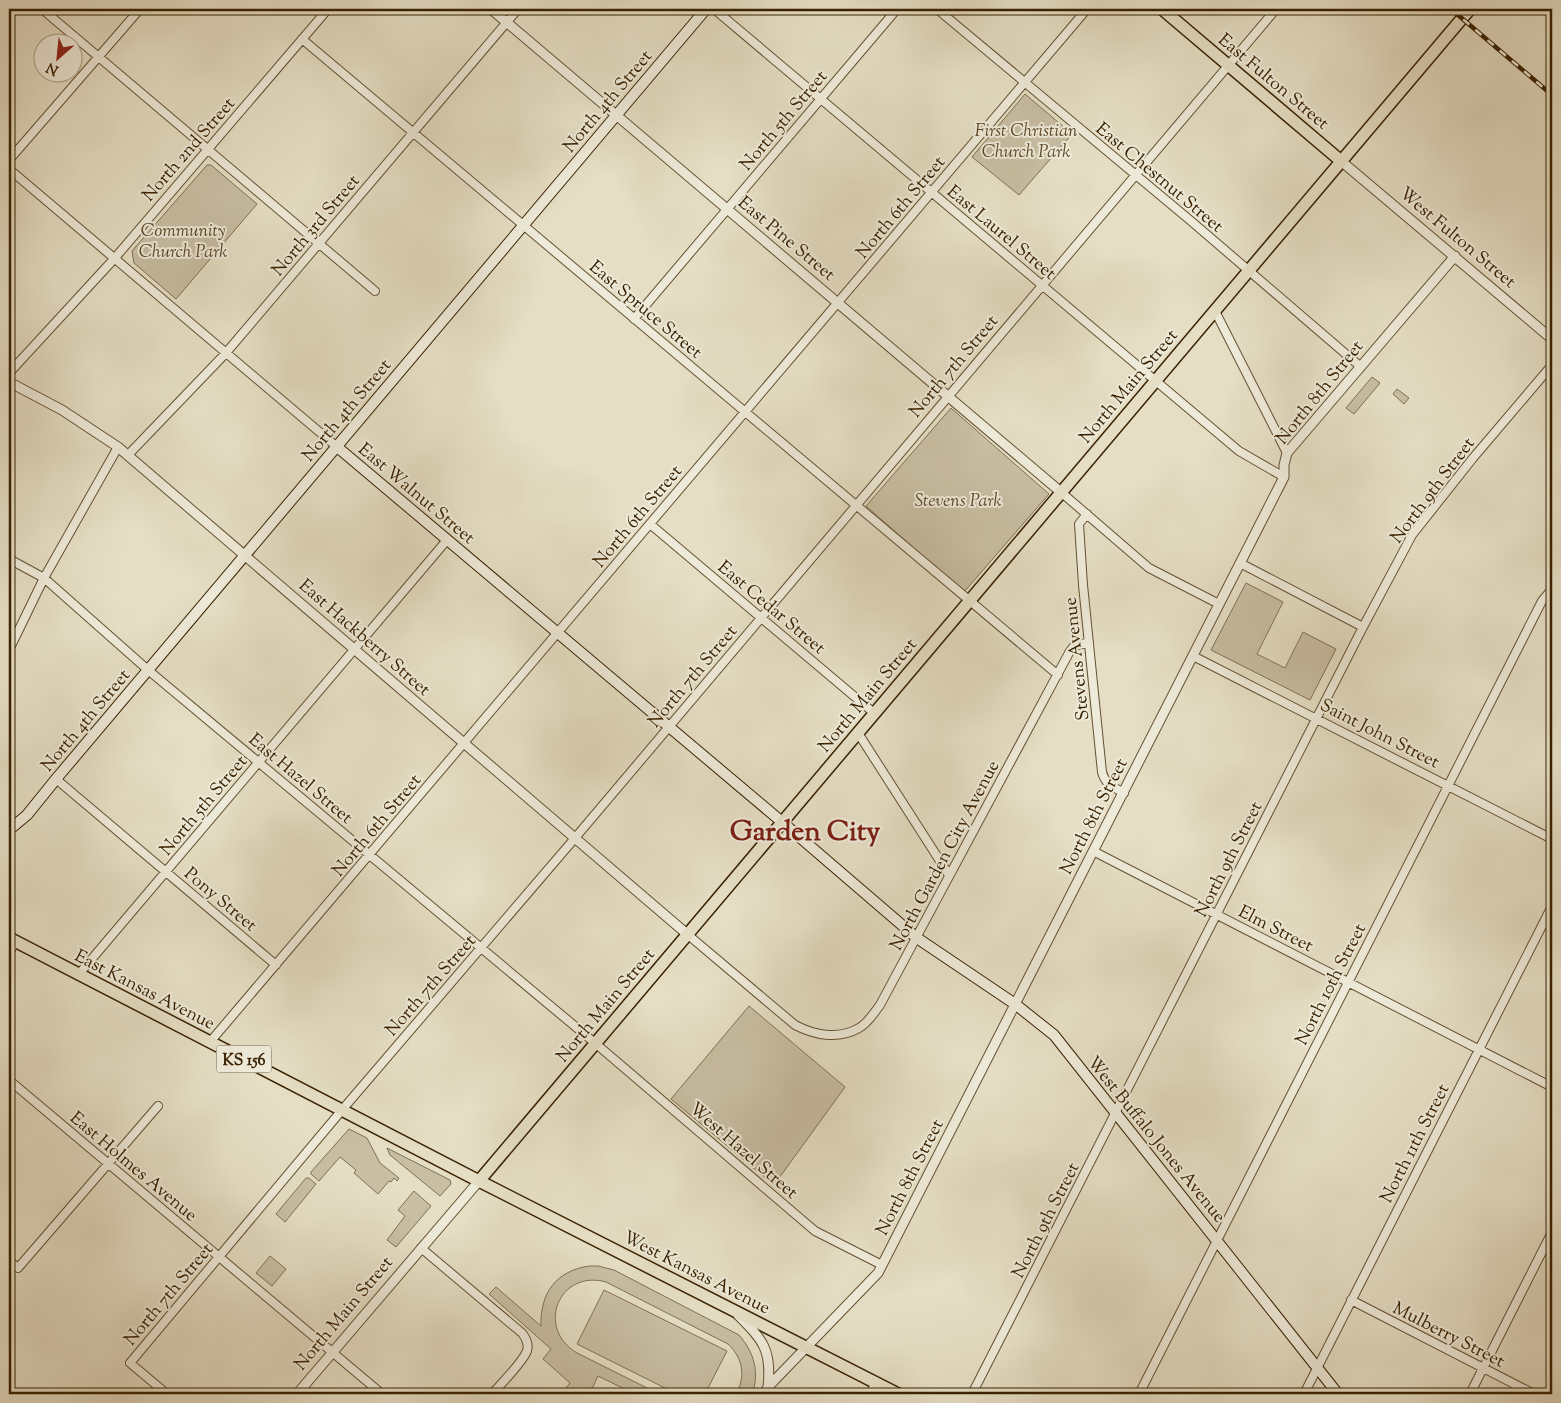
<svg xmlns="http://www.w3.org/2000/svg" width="1561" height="1403" font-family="'Sorts Mill Goudy',serif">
<rect width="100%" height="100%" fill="#e5dec4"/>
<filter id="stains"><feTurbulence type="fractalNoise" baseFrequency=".004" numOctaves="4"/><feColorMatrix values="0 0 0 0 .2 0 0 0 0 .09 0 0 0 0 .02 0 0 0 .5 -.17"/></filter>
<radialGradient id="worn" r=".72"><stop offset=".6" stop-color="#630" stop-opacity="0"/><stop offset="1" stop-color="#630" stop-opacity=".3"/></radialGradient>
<!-- green -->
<path fill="#c8bea3" stroke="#807052" d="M1025 94 1072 134 1019 195 972 157Z
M207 165H211L257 204 176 299 134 263 132 251Z
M1372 377 1380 383 1354 414 1346 408Z
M1397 389 1409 398 1404 404 1393 394Z
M951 408 1049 494 964 592 866 506Z
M1246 583 1283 602 1257 654 1285 668 1303 632 1336 649 1310 700 1211 650Z
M749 1006 845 1087 774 1185 671 1099Z
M349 1129 367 1138 380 1163 399 1178 397 1181 394 1178 391 1182 389 1181 378 1194 354 1173 356 1170 340 1157 319 1181 311 1174V1172Z
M387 1148 450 1180 451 1184 440 1196 390 1155Z
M306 1178H309L316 1184 285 1222 276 1214Z
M414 1191 431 1206 396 1247 387 1240 405 1216 398 1210Z
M270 1256 286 1269 272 1286 256 1273Z
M589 1266H598L614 1270 739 1335C754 1352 760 1373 752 1394H736C746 1377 743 1358 728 1344L606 1282C559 1269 535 1328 577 1353L659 1394H635L598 1376 592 1389 602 1394H561L570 1383 543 1359 551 1349 489 1294 496 1287 541 1326C540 1293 556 1271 589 1266Z
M604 1290 727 1351 705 1394H677L577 1344Z"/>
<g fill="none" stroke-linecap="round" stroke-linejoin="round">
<defs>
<path id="minor" d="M42 9 375 291
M714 9 1239 451 1284 477
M937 9 1191 221 1361 367
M302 39 1058 675
M9 160 140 9
M9 169 336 446
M1215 311 1287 453
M634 319 897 9
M9 373 114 259 328 9
M128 455 225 354 518 9
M1062 493 1149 568 1219 604
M1087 514 1079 524 1083 585 1102 772C1105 784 1113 787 1124 793
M650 524 874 713
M9 559 44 578 148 670 595 1043 815 1231 882 1265
M1240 563 1363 627
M9 650 44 578 118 447
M1193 656 1552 839
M858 733 949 875
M56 779 276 965
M1093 851 1552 1087
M687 934 795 1025C814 1035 838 1040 859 1028 868 1023 874 1013 880 1005L1070 651 1074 646 1089 642
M9 954 15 941
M79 974 447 540
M210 1042 1087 9
M9 1080 382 1394
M421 1248 522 1333C526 1338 529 1344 527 1351 522 1363 501 1384 492 1394
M9 1261 18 1268 158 1106
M1351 1300 1534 1394
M167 1394 130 1363 342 1110 575 838 1276 9
M870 1394 876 1383
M972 1394 1363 627 1412 535 1473 458 1552 365
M1139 1394 1542 601 1552 589
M1304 1394 1552 906
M1470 1394 1552 1232"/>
<path id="tertiary" d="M491 9 1062 493
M1341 161 1552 339
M9 382 62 410 118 447 687 934
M738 1315C763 1340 772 1350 768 1387
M297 1394 479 1181
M764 1394 768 1387 878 1273 1284 477V465L1287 453 1455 256"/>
<path id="secondary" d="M336 446 782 822 917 938 1015 1004 1054 1035 1338 1394
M9 830 27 815 56 779 706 9"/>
<path id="primary" d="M1162 9 1341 161
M9 938 479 1181 898 1394
M479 1181 1470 9"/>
</defs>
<!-- minor casing -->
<use href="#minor" stroke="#645031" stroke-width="10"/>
<!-- tertiary casing -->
<use href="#tertiary" stroke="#645031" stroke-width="11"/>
<!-- secondary casing -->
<use href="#secondary" stroke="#392100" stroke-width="12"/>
<!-- primary casing -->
<use href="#primary" stroke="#392100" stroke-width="14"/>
<!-- minor -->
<use href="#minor" stroke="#eeead9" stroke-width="8"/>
<!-- tertiary -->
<use href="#tertiary" stroke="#eeead9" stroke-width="9"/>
<!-- secondary -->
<use href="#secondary" stroke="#eeead9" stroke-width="10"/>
<!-- primary -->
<use href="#primary" stroke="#e5dec4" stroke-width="11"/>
<defs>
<path id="rail" d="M1451 9 1552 95"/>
</defs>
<!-- rail casing -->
<use href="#rail" stroke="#392100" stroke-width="4.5"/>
<!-- rail -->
<use href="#rail" stroke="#eeead9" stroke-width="2.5" stroke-dasharray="8" stroke-linecap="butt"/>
</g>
<g text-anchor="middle" stroke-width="4" stroke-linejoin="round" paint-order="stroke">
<!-- shield labels -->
<rect fill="#eeead9" stroke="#6f5d41" stroke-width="1" x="216.5" y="1045.5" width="55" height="27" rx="4"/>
<g font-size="16" font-weight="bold" fill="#392100">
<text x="244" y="1065">KS 156</text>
</g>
<!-- street labels -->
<g font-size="18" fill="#392100" stroke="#eeead9">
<text transform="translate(1274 81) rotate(40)" y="6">East Fulton Street</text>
<text transform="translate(607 101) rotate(-50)" y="6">North 4th Street</text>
<text transform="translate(783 120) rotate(-50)" y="6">North 5th Street</text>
<text transform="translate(188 149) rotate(-49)" y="6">North 2nd Street</text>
<text transform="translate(1160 177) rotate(40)" y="6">East Chestnut Street</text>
<text transform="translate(900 207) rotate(-50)" y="6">North 6th Street</text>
<text transform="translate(315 225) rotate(-50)" y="6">North 3rd Street</text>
<text transform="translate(1002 232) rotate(40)" y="6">East Laurel Street</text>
<text transform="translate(1458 237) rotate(40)" y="6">West Fulton Street</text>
<text transform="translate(787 238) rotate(40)" y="6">East Pine Street</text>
<text transform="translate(646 309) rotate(40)" y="6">East Spruce Street</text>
<text transform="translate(953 366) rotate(-50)" y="6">North 7th Street</text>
<text transform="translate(1128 386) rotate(-50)" y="6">North Main Street</text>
<text transform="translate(1319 392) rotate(-51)" y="6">North 8th Street</text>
<text transform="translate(346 410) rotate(-50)" y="6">North 4th Street</text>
<text transform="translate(1432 490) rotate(-53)" y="6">North 9th Street</text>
<text transform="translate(417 493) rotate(40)" y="6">East Walnut Street</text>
<text transform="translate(637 516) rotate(-50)" y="6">North 6th Street</text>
<text transform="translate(772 607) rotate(40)" y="6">East Cedar Street</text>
<text transform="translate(365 637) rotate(41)" y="6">East Hackberry Street</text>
<text transform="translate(1076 659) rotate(-96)" y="6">Stevens Avenue</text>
<text transform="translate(692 676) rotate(-50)" y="6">North 7th Street</text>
<text transform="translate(867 695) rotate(-50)" y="6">North Main Street</text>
<text transform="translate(85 720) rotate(-50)" y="6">North 4th Street</text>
<text transform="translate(1380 733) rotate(27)" y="6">Saint John Street</text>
<text transform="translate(301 778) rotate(40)" y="6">East Hazel Street</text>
<text transform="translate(203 805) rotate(-50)" y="6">North 5th Street</text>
<text transform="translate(1093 816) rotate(-63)" y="6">North 8th Street</text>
<text transform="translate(376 825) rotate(-50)" y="6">North 6th Street</text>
<text transform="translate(944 855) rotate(-62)" y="6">North Garden City Avenue</text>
<text transform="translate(1228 859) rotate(-63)" y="6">North 9th Street</text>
<text transform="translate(221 899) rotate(40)" y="6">Pony Street</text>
<text transform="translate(1276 928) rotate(27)" y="6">Elm Street</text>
<text transform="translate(1330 984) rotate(-63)" y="6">North 10th Street</text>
<text transform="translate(430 985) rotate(-49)" y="6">North 7th Street</text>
<text transform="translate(145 989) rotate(27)" y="6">East Kansas Avenue</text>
<text transform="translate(605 1005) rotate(-50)" y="6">North Main Street</text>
<text transform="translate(1157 1139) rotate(51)" y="6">West Buffalo Jones Avenue</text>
<text transform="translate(1414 1143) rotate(-63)" y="6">North 11th Street</text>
<text transform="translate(744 1150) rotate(41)" y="6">West Hazel Street</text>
<text transform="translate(134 1166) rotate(40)" y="6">East Holmes Avenue</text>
<text transform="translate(909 1177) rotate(-63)" y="6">North 8th Street</text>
<text transform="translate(1045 1220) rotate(-63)" y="6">North 9th Street</text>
<text transform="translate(697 1272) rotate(27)" y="6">West Kansas Avenue</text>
<text transform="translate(168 1294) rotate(-50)" y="6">North 7th Street</text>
<text transform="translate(343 1313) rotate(-50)" y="6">North Main Street</text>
<text transform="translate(1449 1334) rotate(27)" y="6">Mulberry Street</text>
</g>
<!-- park labels -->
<g font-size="18" font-style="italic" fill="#5d4829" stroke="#eeead9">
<text x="1026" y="136">First Christian<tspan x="1026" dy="21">Church Park</tspan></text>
<text x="183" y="236">Community<tspan x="183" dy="21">Church Park</tspan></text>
<text x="958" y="506">Stevens Park</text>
</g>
<!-- town labels -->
<g font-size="28" font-weight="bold" fill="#7a1f14" stroke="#eeead9">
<text x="805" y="840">Garden City</text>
</g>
</g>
<!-- margin -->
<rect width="1561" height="1403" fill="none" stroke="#e5dec4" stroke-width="30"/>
<rect x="10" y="10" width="1541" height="1383" fill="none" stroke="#392100" stroke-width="2.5"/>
<rect x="15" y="15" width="1531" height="1373" fill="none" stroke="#392100"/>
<!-- north arrow -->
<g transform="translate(58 58) rotate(207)"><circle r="24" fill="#eeead9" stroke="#a69a82"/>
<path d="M0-4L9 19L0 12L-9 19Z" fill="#8f2418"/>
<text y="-8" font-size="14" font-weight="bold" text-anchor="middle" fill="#392100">N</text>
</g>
<rect width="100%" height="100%" filter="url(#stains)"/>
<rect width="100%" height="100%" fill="url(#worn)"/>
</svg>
